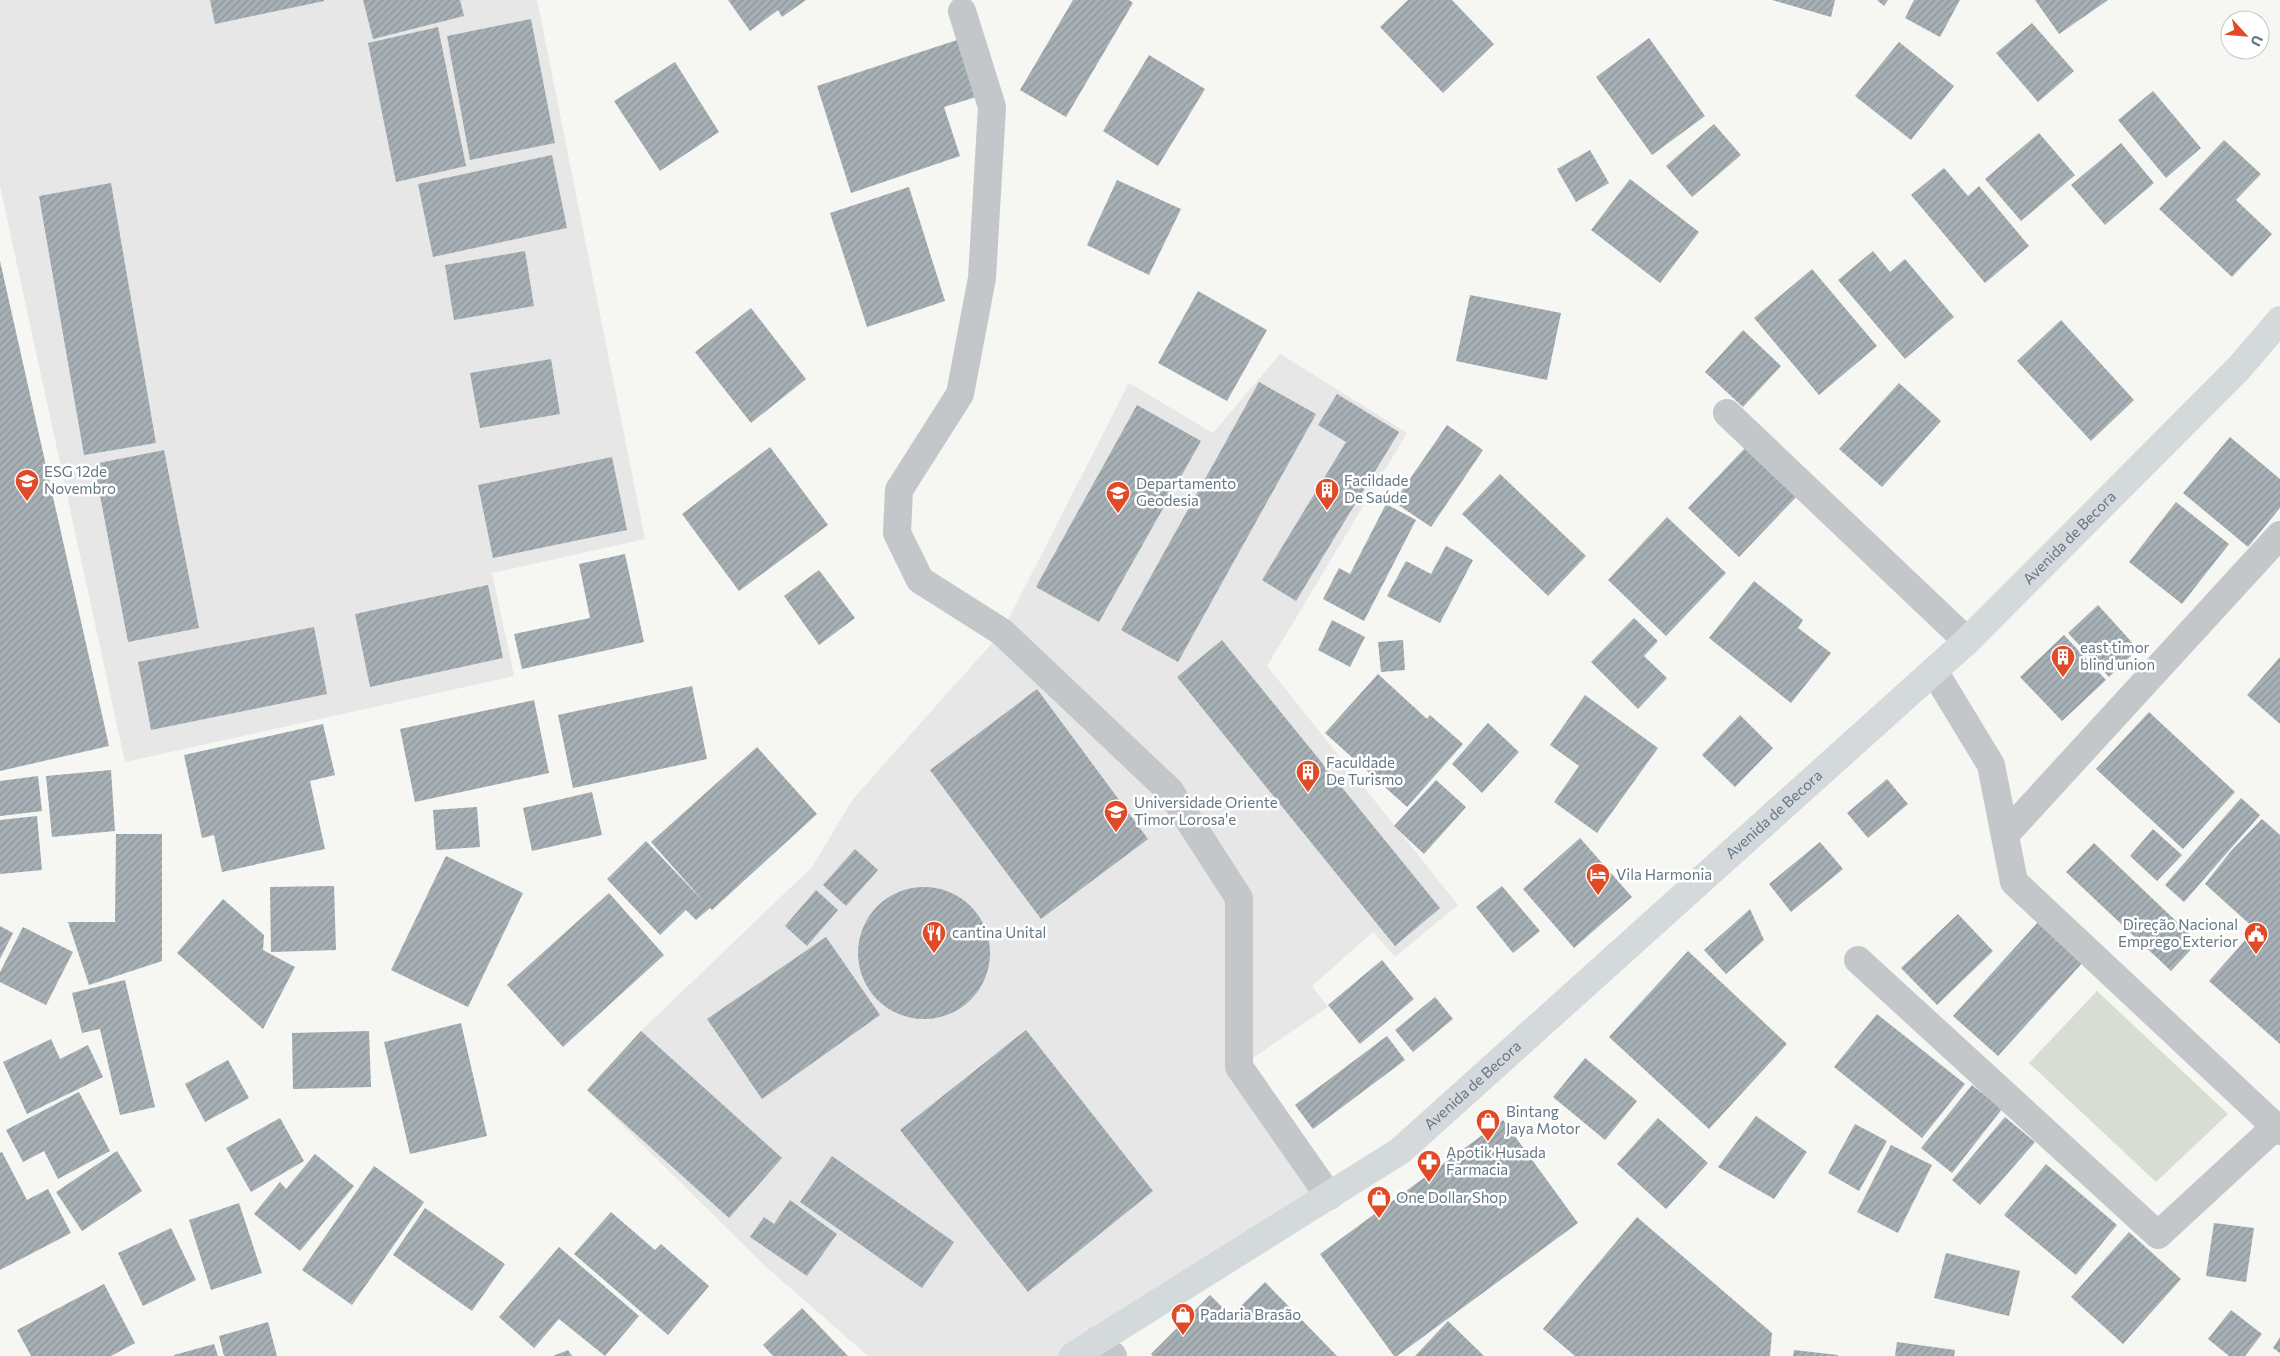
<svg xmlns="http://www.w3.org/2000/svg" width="2280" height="1356" font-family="Commissioner,sans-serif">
<defs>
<pattern id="building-hatch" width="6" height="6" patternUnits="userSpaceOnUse" patternTransform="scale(1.25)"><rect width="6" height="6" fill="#a7b0b5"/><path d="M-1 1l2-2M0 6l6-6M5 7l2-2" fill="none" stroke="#8c9499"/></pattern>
</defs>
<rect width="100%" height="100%" fill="#f6f6f2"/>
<!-- built -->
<path fill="#e6e7e6" d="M0 0H537L645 539 492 573 514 676 125 762 0 186Z
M1280 354 1407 433 1267 666 1458 905 1395 957 1373 932 1312 986 1328 1007 1239 1067 1329 1196 1073 1356H868L764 1265 587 1090 641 1031 812 867 853 799 1002 632 1129 383 1213 433Z"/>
<!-- green -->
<path fill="#d7ddd3" d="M2097 991 2228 1114 2156 1182 2029 1063Z"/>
<!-- building -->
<path fill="url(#building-hatch)" d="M210 0H324V1L215 24Z
M363 0H460L464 16 373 39Z
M728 0H806L782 17 778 10 750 31Z
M1073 0H1129L1133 3 1066 117 1020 90Z
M1408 0H1452L1494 44 1443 93 1380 27Z
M1772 0H1835L1831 17Z
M1877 0H1888L1884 6Z
M1914 0H1960L1940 37 1905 18Z
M2035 0H2108L2059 34Z
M531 19 555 143 470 160 447 36Z
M2032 23 2074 71 2038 102 1996 53Z
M438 27 466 166 396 182 368 43Z
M1649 38 1705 116 1652 155 1596 77Z
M957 40 976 97 944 107 960 156 851 193 817 86Z
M1899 42 1954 86 1911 140 1855 96Z
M1149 55 1205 89 1158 166 1103 131Z
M675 62 719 132 660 171 614 101Z
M2153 91 2201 148 2166 178 2118 120Z
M1714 124 1741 155 1692 197 1666 166Z
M2039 133 2075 175 2021 221 1985 179Z
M2224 140 2261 174 2236 200 2272 234 2232 277 2159 209Z
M2121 143 2154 183 2105 225 2071 185Z
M1590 150 1609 183 1576 202 1557 169Z
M552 155 567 228 433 257 418 184Z
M1944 168 1968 196 1979 186 2029 246 1985 283 1911 195Z
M1630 179 1699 232 1660 283 1591 230Z
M1117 180 1181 209 1149 275 1087 245Z
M111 183 156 443 84 455 39 196Z
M909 187 945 301 867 327 830 213Z
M525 251 534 306 454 320 445 265Z
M1873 251 1890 272 1905 259 1954 317 1905 359 1838 280Z
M0 261 109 746 0 771Z
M1812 269 1877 346 1819 395 1754 318Z
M1198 291 1267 330 1227 401 1158 363Z
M1470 295 1561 313 1547 380 1456 361Z
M751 308 806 379 751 423 695 352Z
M2061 320 2134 400 2091 441 2017 361Z
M1743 330 1781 366 1743 407 1705 372Z
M551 359 560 414 480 428 470 373Z
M1259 382 1316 414 1178 662 1121 630Z
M1899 383 1941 421 1882 487 1839 449Z
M1337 394 1399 432 1296 601 1262 580 1346 442 1318 425Z
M1137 405 1201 441 1099 622 1036 587Z
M1447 425 1483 450 1431 527 1394 502Z
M2230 437 2280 479V508L2248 547 2183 493Z
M770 447 828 525 739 591 682 514Z
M1746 447 1798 495 1739 557 1688 508Z
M164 450 199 628 128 642 94 464Z
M612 457 627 530 493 558 478 485Z
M1500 474 1586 556 1548 596 1462 514Z
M2176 502 2229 544 2182 604 2129 562Z
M1386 504 1416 520 1364 621 1323 599 1339 568 1350 574Z
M1667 517 1726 573 1666 636 1608 580Z
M1446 546 1473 560 1440 623 1387 596 1406 561 1431 574Z
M625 554 644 642 522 669 514 634 590 618 579 564Z
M819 570 855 618 819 645 784 596Z
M1754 581 1803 620 1798 628 1831 653 1791 703 1709 638Z
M488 585 503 658 370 687 355 614Z
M2098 605 2138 649 2109 677 2068 633Z
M1634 618 1658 641 1644 656 1667 678 1638 709 1591 662Z
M1332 620 1365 637 1350 667 1318 650Z
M314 627 327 694 151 730 138 662Z
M2064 635 2106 680 2062 721 2020 677Z
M1222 640 1440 908 1395 946 1177 677Z
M1403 640 1405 670 1381 672 1378 642Z
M2280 657V724L2247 695Z
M1378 674 1427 719 1430 715 1463 744 1407 807 1325 733Z
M692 686 707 759 573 788 558 715Z
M1037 689 1148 839 1041 919 930 770Z
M1585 695 1658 748 1597 833 1554 802 1579 766 1550 745Z
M534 700 549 773 415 802 400 729Z
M2149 712 2235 792 2183 849 2096 769Z
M1740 715 1773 748 1735 787 1702 755Z
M1488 723 1519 752 1482 793 1452 764Z
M323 724 335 775 310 781 325 849 222 872 214 835 202 838 184 755Z
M757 747 817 814 712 910 710 908 696 920 686 910 660 935 607 879 646 841 705 903 651 842Z
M111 770 115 831 52 837 46 776Z
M38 776 42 811 0 816V781Z
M1887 779 1908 804 1868 838 1847 813Z
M1436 780 1466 807 1424 854 1394 826Z
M592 792 602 835 532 851 523 808Z
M2241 798 2260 815 2184 902 2165 885Z
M477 807 480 847 436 850 433 810Z
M37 816 42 870 0 874V820Z
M2262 819 2280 835V1044L2209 981 2255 929 2205 884 2231 851Z
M2153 829 2182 855 2157 881 2130 856Z
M116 834H162V961L89 985 68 922H115Z
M1580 838 1632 897 1574 948 1523 889Z
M1820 842 1843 869 1791 912 1769 884Z
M2094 843 2198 942 2171 971 2066 872Z
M855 849 878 870 846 906 823 885Z
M446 856 523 893 468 1007 391 970Z
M334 886 336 950 271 952 270 887Z
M1502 886 1540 931 1513 953 1476 907Z
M858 953a66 66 0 1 1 132 0a66 66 0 1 1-132 0Z
M816 890 838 910 807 946 785 926Z
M609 893 664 955 563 1047 507 985Z
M223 899 264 935 263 950 295 967 263 1029 177 953Z
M1750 909 1764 940 1726 974 1704 950Z
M1958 914 1993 951 1937 1005 1901 968Z
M2040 920 2084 961 1998 1056 1953 1016Z
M0 926 13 933 0 959Z
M23 927 73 952 46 1005 0 982V972Z
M826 937 880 1015 762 1099 707 1019Z
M1688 951 1787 1044 1709 1129 1609 1037Z
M1382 960 1414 999 1360 1044 1328 1005Z
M125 980 155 1107 120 1115 100 1029 82 1033 72 993Z
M1435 997 1453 1019 1413 1052 1395 1030Z
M1877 1014 1965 1084 1922 1138 1834 1067Z
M461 1023 487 1136 410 1154 384 1042Z
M1026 1030 1153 1191 1028 1292 900 1130Z
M369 1031 371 1087 293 1089 292 1033Z
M641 1031 782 1158 729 1218 587 1090Z
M1387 1036 1405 1060 1313 1129 1295 1105Z
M51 1039 60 1059 88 1045 103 1077 27 1114 3 1062Z
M1585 1058 1637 1101 1605 1140 1553 1097Z
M228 1060 249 1098 205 1122 185 1084Z
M1972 1085 2002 1109 1952 1173 1921 1148Z
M79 1092 110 1151 58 1179 44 1151 23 1162 6 1130Z
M1756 1116 1807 1152 1774 1199 1718 1167Z
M2005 1117 2035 1142 1980 1205 1952 1180Z
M280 1118 304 1161 251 1192 226 1148Z
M1658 1118 1708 1163 1666 1209 1617 1164Z
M1503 1120 1578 1223 1397 1356H1394L1320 1254Z
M1855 1124 1887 1141 1859 1191 1828 1173Z
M1891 1145 1932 1165 1898 1233 1857 1212Z
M117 1151 142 1191 82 1231 56 1192Z
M2 1152 27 1200 48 1189 71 1233 0 1270V1153Z
M315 1154 354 1186 300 1251 254 1214 280 1182 286 1189Z
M832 1156 954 1242 922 1288 800 1202Z
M2046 1164 2117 1225 2076 1275 2004 1215Z
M374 1166 424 1202 352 1305 302 1270Z
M790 1200 837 1234 807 1276 750 1237 764 1217 774 1224Z
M239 1203 262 1273 211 1290 189 1220Z
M425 1208 505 1264 472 1311 393 1255Z
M611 1212 655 1250 661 1244 709 1286 668 1335 574 1254Z
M1637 1217 1772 1333 1770 1356H1575L1543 1329Z
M2214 1223 2254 1228 2246 1282 2206 1276Z
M171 1228 196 1280 143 1306 118 1253Z
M2129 1232 2181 1279 2123 1344 2071 1297Z
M559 1247 639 1316 605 1356 559 1319 534 1348 499 1317Z
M1946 1253 2020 1271 2009 1316 1934 1298Z
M1265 1282 1337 1356H1153L1151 1354 1210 1295 1231 1316Z
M104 1284 135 1343 111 1356H31L17 1330Z
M802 1308 848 1356H773L763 1345Z
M2231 1310 2262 1334 2245 1356H2229L2208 1339Z
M1448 1321 1484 1356H1415Z
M268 1322 277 1356H224L219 1336Z
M2280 1337V1353L2273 1348Z
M1897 1342 1955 1350 1954 1356H1895Z
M214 1344 218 1356H175L174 1355Z
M568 1350 572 1356H553Z
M1794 1350 1838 1355V1356H1793Z"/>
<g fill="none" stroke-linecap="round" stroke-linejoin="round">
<!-- minor -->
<path stroke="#c3c7ca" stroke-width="28" d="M962 11 992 107 982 278 960 394 899 490 897 533 920 580 1002 632 1170 791 1239 898V1067L1329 1196
M1727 413 1967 641
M1934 671 1991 765 2014 882 2280 1131
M2005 835 2280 535
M1858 960 2158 1235 2275 1127
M1098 1340 1113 1356"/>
<!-- primary -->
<path stroke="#d4d9dc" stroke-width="28" id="s1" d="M1073 1356 1400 1151 1967 641 2239 368 2280 320"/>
</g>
<!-- icons -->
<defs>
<symbol id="school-pin" viewBox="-11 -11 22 30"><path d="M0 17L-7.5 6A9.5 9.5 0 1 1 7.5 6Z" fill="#e14a27" stroke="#fff"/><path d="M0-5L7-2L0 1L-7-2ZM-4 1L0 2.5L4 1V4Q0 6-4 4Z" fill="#fff"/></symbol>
<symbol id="building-pin" viewBox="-11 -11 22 30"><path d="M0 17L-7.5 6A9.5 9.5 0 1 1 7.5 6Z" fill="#e14a27" stroke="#fff"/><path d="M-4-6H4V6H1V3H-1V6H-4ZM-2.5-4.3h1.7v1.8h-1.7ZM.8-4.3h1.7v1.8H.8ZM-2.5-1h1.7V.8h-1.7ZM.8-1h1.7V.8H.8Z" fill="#fff"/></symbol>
<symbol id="university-pin" viewBox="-11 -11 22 30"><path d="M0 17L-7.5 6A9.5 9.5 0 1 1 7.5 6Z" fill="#e14a27" stroke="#fff"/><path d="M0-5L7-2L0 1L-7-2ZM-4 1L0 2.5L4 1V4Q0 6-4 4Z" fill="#fff"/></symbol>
<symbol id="hotel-pin" viewBox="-11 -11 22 30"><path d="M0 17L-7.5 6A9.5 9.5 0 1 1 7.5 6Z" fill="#e14a27" stroke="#fff"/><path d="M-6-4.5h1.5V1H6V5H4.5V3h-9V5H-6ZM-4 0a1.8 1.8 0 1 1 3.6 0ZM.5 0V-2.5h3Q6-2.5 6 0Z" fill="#fff"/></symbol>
<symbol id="restaurant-pin" viewBox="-11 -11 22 30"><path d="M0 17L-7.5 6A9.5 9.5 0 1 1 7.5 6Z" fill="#e14a27" stroke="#fff"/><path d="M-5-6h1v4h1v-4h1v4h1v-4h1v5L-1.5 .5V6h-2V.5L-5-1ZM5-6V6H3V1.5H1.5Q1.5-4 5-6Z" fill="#fff"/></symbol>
<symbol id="civic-pin" viewBox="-11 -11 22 30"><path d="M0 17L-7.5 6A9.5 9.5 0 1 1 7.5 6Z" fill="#e14a27" stroke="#fff"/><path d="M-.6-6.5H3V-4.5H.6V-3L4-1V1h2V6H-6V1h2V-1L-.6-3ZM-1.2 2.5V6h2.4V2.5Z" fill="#fff"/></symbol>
<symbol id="shop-pin" viewBox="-11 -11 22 30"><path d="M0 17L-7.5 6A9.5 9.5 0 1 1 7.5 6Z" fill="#e14a27" stroke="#fff"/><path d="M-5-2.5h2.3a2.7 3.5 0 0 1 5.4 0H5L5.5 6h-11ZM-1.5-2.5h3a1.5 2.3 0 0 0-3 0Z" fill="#fff"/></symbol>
<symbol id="pharmacy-pin" viewBox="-11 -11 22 30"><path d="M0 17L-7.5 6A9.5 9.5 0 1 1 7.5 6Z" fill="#e14a27" stroke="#fff"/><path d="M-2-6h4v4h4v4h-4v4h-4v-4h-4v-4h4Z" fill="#fff"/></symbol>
</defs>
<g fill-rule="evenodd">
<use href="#school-pin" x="13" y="467" width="28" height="38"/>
<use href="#building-pin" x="1313" y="476" width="28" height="38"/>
<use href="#university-pin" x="1104" y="479" width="28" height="38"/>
<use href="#building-pin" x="2049" y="643" width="28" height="38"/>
<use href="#building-pin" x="1294" y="758" width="28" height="38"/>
<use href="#university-pin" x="1102" y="798" width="28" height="38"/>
<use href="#hotel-pin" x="1584" y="861" width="28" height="38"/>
<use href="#restaurant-pin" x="920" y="919" width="28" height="38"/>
<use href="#civic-pin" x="2242" y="920" width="28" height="38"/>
<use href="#shop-pin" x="1474" y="1107" width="28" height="38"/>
<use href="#pharmacy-pin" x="1415" y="1148" width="28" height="38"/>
<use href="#shop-pin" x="1365" y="1184" width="28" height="38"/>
<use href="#shop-pin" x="1169" y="1301" width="28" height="38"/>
</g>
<g text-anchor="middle" stroke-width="5" stroke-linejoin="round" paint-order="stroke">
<!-- poi labels -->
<g font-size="15" fill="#657783" stroke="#fff" text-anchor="start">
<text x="44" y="477">ESG 12de<tspan x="44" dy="17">Novembro</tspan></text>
<text x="1344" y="486">Facildade<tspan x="1344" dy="17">De Saúde</tspan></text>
<text x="1136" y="489">Departamento<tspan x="1136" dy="17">Geodesia</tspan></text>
<text x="2080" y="653">east timor<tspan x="2080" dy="17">blind union</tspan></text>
<text x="1326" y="768">Faculdade<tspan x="1326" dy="17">De Turismo</tspan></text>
<text x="1134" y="808">Universidade Oriente<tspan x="1134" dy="17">Timor Lorosa'e</tspan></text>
<text x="1616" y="880">Vila Harmonia</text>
<text x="2238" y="930" text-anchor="end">Direção Nacional<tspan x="2238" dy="17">Emprego Exterior</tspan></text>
<text x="952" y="938">cantina Unital</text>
<text x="1506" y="1117">Bintang<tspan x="1506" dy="17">Jaya Motor</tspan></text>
<text x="1446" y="1158">Apotik Husada<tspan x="1446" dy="17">Farmacia</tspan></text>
<text x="1396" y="1203">One Dollar Shop</text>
<text x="1200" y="1320">Padaria Brasão</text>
</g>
<!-- street labels -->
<g font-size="15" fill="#657783" stroke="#fff">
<text dy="5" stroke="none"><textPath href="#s1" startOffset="1294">Avenida de Becora</textPath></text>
<text dy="5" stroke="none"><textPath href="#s1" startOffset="889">Avenida de Becora</textPath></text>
<text dy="5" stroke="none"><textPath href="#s1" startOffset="484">Avenida de Becora</textPath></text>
</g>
</g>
<!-- north arrow -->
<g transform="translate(2245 35) rotate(116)"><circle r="24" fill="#ffffff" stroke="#c1c9cd"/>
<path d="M0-4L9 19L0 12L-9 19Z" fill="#e14a27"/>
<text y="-8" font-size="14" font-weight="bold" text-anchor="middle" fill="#657783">U</text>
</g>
</svg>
